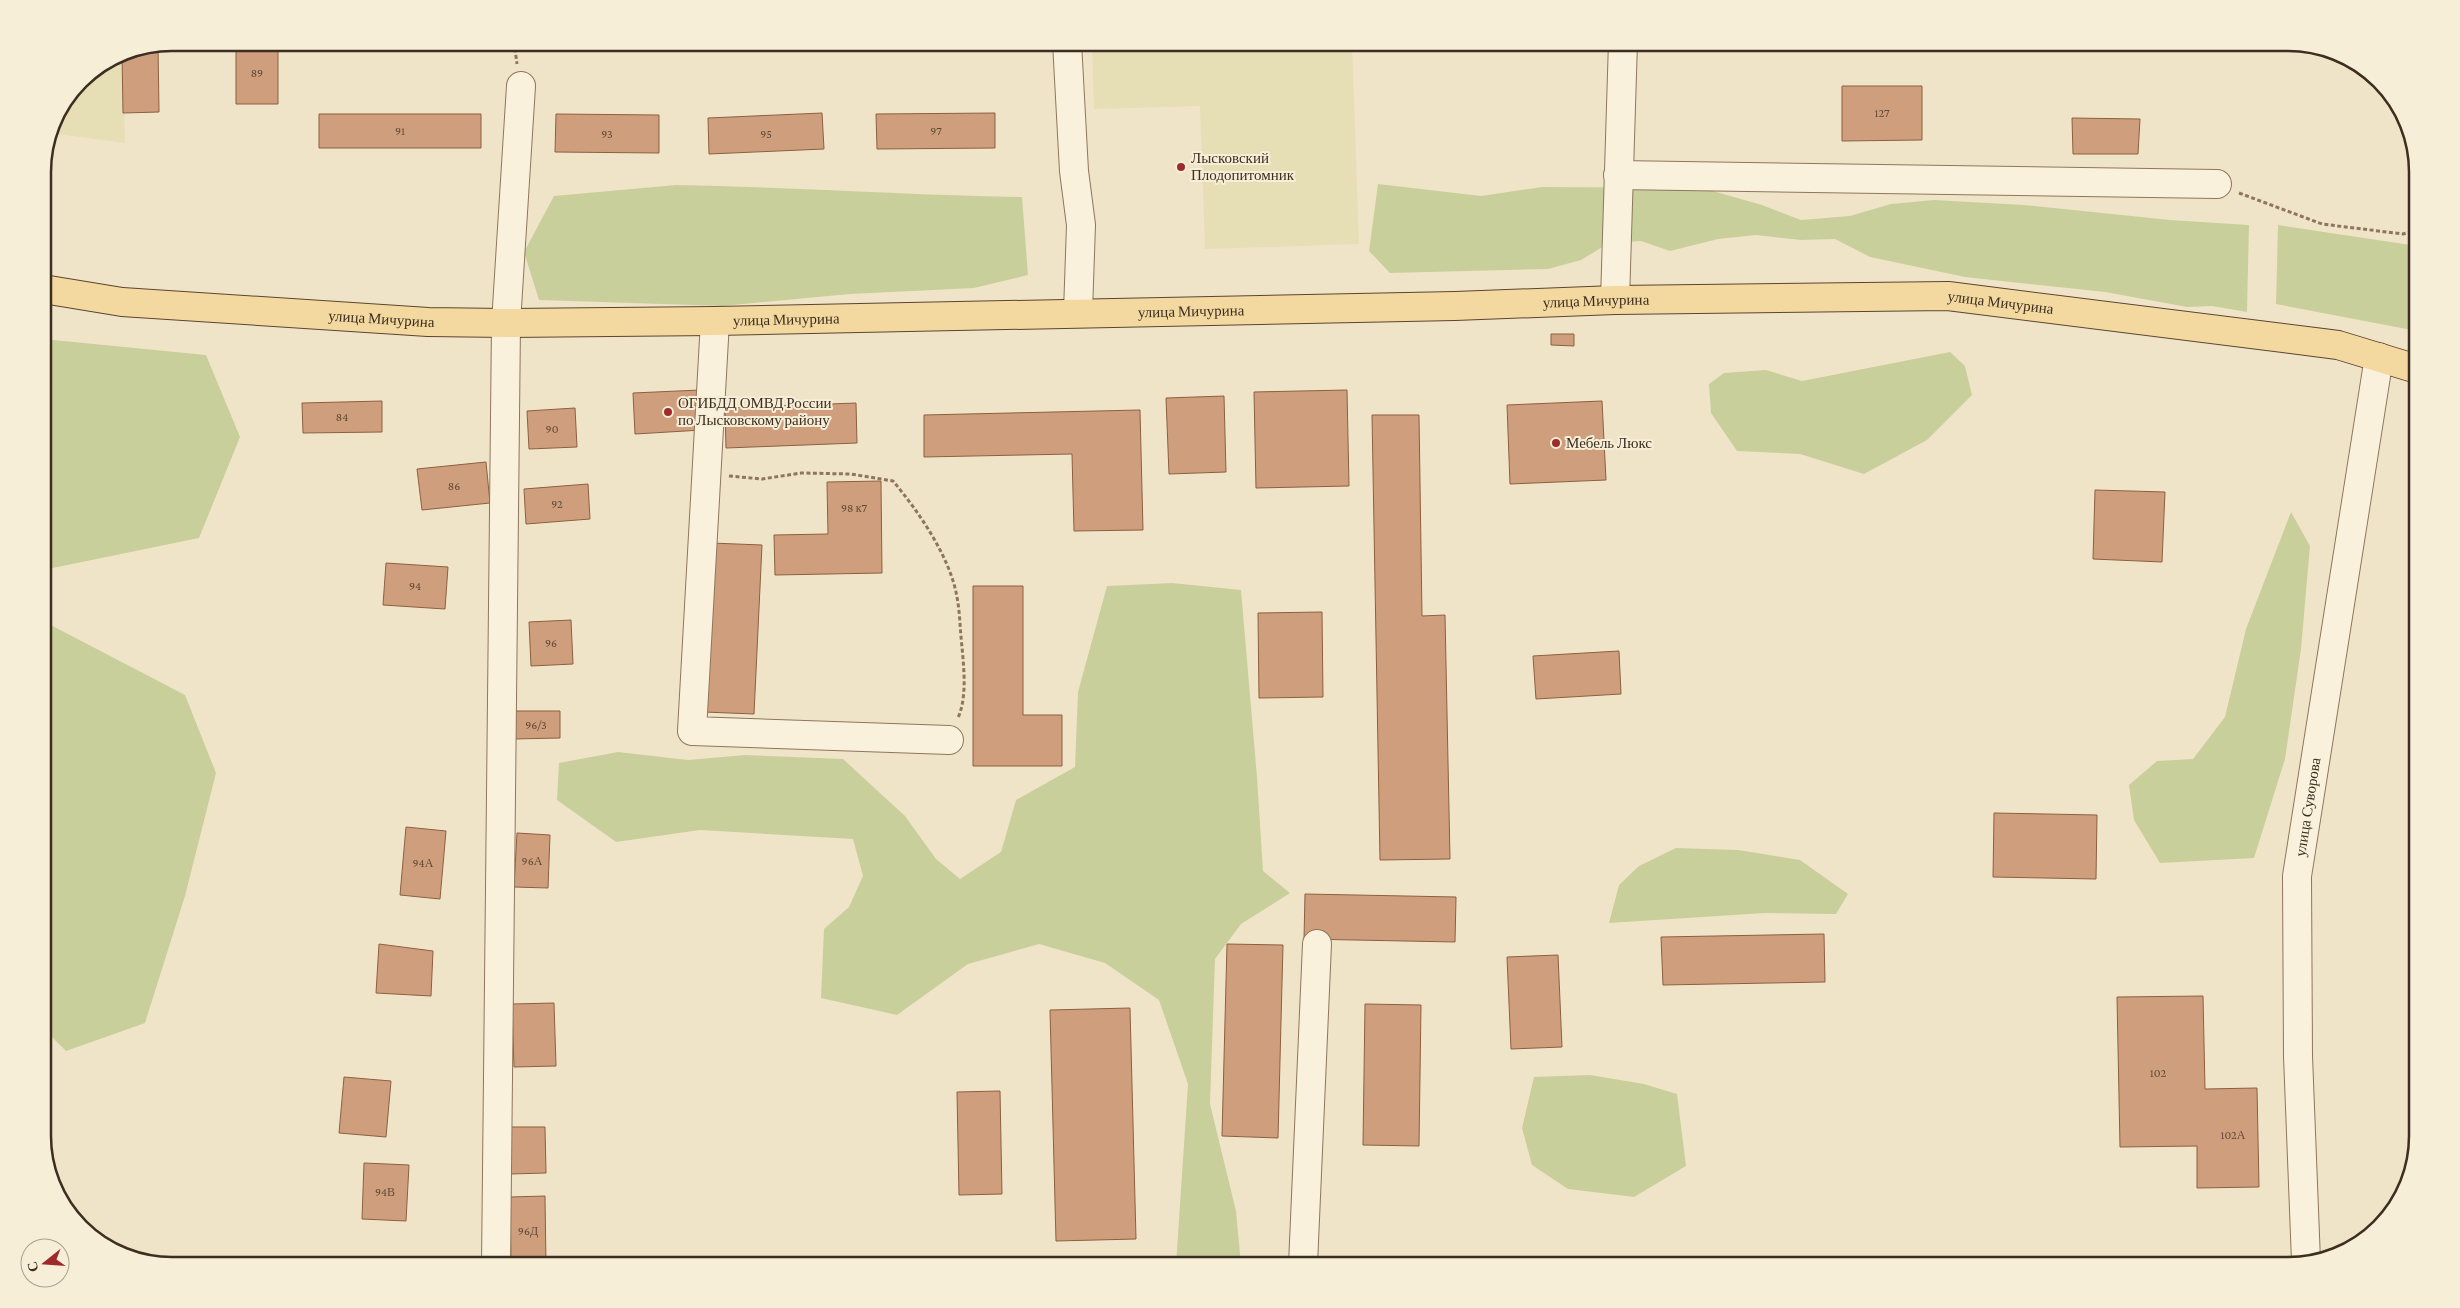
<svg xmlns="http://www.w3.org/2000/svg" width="2460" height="1308" font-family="'Crimson Pro',serif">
<rect width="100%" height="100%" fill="#f0e4c8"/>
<!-- farmland -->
<path fill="#e6deb5" d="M1092 43H1352L1359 244 1205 249 1200 106 1094 109Z
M123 52 125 143 50 133 52 122 81 80Z"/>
<!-- green -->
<path fill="#c9cf9b" d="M862 43V42L919 43 887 48Z
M1378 184 1481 196 1542 187 1702 188 1762 205 1801 220 1850 216 1891 204 1934 200 2024 205 2170 220 2249 225 2247 312 2212 306 2187 307 2105 292 1965 277 1870 257 1835 239 1801 240 1756 235 1718 239 1670 251 1641 241 1609 243 1581 260 1548 269 1390 273 1369 251Z
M676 185C792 187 907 195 1022 197L1028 275 974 288 850 294 722 306 539 300 524 252 554 196Z
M2278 225 2417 246V331L2276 304Z
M43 339 206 355 240 437 199 538 43 570Z
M1950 352 1965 366 1972 395 1927 440 1864 474 1800 454 1737 451 1711 413 1709 384 1724 373 1766 370 1802 381Z
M2291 512 2310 546 2301 649 2285 759 2254 858 2160 863 2134 820 2129 785 2157 761 2193 759 2225 717 2246 629Z
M1172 583 1241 590 1257 777 1263 871 1290 893 1241 924 1215 959 1210 1104 1236 1211 1241 1265H1176L1188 1084 1159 1000 1105 963 1039 944 968 964 897 1015 821 998 824 929 849 907 863 876 853 839 700 830 616 842 557 800 559 763 618 752 688 760 745 755 843 759 905 816 936 859 960 879 1001 852 1016 800 1075 767 1078 692 1107 586Z
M43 621 185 695 216 773 185 896 145 1023 66 1051 43 1028Z
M1676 848 1738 850 1800 860 1848 894 1836 914 1765 913 1609 923 1619 885 1639 866Z
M1590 1075 1644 1084 1677 1094 1686 1166 1634 1197 1568 1189 1532 1165 1522 1128 1534 1077Z"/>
<!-- building -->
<path fill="#cf9f7d" stroke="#8d5f41" d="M236 42H278V104H236Z
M158 45 159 112 123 113 122 53Z
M1842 86H1922V140L1842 141Z
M822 113 824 149 709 154 708 118Z
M995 113V148L877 149 876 114Z
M319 114H481V148H319Z
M556 114 659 115V153L555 152Z
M2072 118 2140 119 2138 154H2073Z
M1551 334H1574V346L1551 345Z
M700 390 702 430 635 434 633 393Z
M1347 390 1349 486 1256 488 1254 392Z
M1224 396 1226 472 1169 474 1166 398Z
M382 401V432L303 433 302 403Z
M1602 401 1606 480 1510 484 1507 405Z
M856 403 857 443 726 448 725 408Z
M575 408 577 447 529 449 527 411Z
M1140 410 1143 530 1074 531 1072 454 924 457V415Z
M1372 415H1419L1422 616 1445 615 1450 859 1380 860Z
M486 462 490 503 422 510 417 469Z
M881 481 882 573 775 575 774 535 828 534 827 482Z
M588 484 590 519 526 524 524 489Z
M2095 490 2165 492 2162 562 2093 559Z
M711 543 762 545 754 714 704 712Z
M386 563 448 567 445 609 383 605Z
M973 586H1023V715H1062V766H973Z
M1322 612 1323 697 1259 698 1258 613Z
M571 620 573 664 531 666 529 622Z
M1619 651 1621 694 1536 699 1533 656Z
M512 711H560V738L513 739Z
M1994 813 2097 815 2096 879 1993 877Z
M406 827 446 831 440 899 400 895Z
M517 833 550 835 548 888 514 887Z
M1305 894 1456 897 1455 942 1304 939Z
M1824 934 1825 982 1663 985 1661 937Z
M379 944 433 951 431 996 376 993Z
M1227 944 1283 945 1278 1138 1222 1136Z
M1558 955 1562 1047 1511 1049 1507 957Z
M2203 996 2205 1089 2257 1088 2259 1187 2197 1188V1146L2120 1147 2117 997Z
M554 1003 556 1066 514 1067 512 1004Z
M1365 1004 1421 1005 1419 1146 1363 1145Z
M1130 1008 1136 1239 1056 1241 1050 1010Z
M344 1077 391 1081 386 1137 339 1133Z
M1000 1091 1002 1194 959 1195 957 1092Z
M508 1127H545L546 1173 510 1174Z
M364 1163 409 1165 406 1221 362 1219Z
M545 1196 546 1265H511L510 1197Z
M995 1259V1265H942V1260Z
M737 1261 738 1265H703Z"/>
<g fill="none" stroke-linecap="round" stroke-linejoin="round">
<defs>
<g id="minor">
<path d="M1067 42 1074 171 1081 225 1078 312"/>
<path d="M1618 175 2217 184"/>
<path d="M1615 300 1623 42"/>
<path d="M715 321 692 731 949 740"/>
<path id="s1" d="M2306 1261 2298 1056 2297 876 2379 357"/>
<path d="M496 1265 506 323 521 86"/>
<path d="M1303 1265 1317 944"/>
</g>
<g id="major">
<path id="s2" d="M43 289 122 302 428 322 506 323 715 321 1455 306 1615 300 1948 296 2338 345 2417 369"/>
</g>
</defs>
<!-- minor casing -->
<use href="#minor" stroke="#8d765c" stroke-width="30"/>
<!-- major casing -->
<use href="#major" stroke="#5b4430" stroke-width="30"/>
<!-- path -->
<path stroke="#8d765c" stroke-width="3" stroke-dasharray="4 2.5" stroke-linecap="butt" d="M514 42 517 64
M2239 193 2322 224 2403 234 2417 230
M729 476 762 479 801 473 851 474 893 481C919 512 950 557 957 597 960 613 960 630 962 647 964 670 967 697 958 718
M2329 1249 2335 1253"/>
<!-- minor -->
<use href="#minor" stroke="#faf1dc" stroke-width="28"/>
<!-- major -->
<use href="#major" stroke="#f3d9a0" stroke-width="28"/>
</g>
<!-- markers -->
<g fill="#9e2a2b" stroke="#f7eed8" stroke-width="2">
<circle cx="1181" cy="167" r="5"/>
<circle cx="668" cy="412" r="5"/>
<circle cx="1556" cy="443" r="5"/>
</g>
<g text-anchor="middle" stroke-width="4" stroke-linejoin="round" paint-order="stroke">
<!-- number labels -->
<g font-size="12" fill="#624a37">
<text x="257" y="77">89</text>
<text x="1882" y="117">127</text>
<text x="400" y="135">91</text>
<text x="936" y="135">97</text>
<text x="607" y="138">93</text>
<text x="766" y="138">95</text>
<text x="342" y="421">84</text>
<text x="552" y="433">90</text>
<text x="454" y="490">86</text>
<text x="557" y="508">92</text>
<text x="854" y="512">98 к7</text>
<text x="415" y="590">94</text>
<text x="551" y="647">96</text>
<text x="536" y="729">96/3</text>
<text x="532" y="865">96А</text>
<text x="423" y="867">94А</text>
<text x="2158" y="1077">102</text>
<text x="2233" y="1139">102А</text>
<text x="385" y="1196">94В</text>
<text x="528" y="1235">96Д</text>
</g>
<!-- poi labels -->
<g font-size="15" fill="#3d2e20" stroke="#f7eed8" text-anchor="start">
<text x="1191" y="163">Лысковский<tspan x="1191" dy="17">Плодопитомник</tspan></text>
<text x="678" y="408">ОГИБДД ОМВД России<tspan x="678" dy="17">по Лысковскому району</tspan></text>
<text x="1566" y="448">Мебель Люкс</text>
</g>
<!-- street labels -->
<g font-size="15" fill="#3d2e20" stroke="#f7eed8">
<text dy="5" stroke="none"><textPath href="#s2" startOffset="1555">улица Мичурина</textPath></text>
<text dy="5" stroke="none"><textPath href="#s2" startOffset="1960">улица Мичурина</textPath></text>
<text dy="5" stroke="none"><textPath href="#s2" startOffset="1150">улица Мичурина</textPath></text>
<text dy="5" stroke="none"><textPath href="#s2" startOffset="340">улица Мичурина</textPath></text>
<text dy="5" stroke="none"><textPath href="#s2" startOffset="745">улица Мичурина</textPath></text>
<text dy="5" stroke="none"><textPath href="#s1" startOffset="455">улица Суворова</textPath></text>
</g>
</g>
<!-- crop -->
<path d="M0 0H2460V1308H0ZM172 51H2288A121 121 0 0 1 2409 172V1136A121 121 0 0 1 2288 1257H172A121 121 0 0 1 51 1136V172A121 121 0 0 1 172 51Z" fill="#f7eed8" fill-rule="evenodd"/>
<path fill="none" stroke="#3d2e20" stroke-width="2.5" d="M172 51H2288A121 121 0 0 1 2409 172V1136A121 121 0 0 1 2288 1257H172A121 121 0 0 1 51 1136V172A121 121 0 0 1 172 51Z"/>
<!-- north arrow -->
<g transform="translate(45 1263) rotate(253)"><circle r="24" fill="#f7eed8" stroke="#ada18e"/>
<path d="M0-4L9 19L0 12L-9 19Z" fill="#9e2a2b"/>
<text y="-8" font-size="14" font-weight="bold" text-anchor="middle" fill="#3d2e20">С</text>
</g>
</svg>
